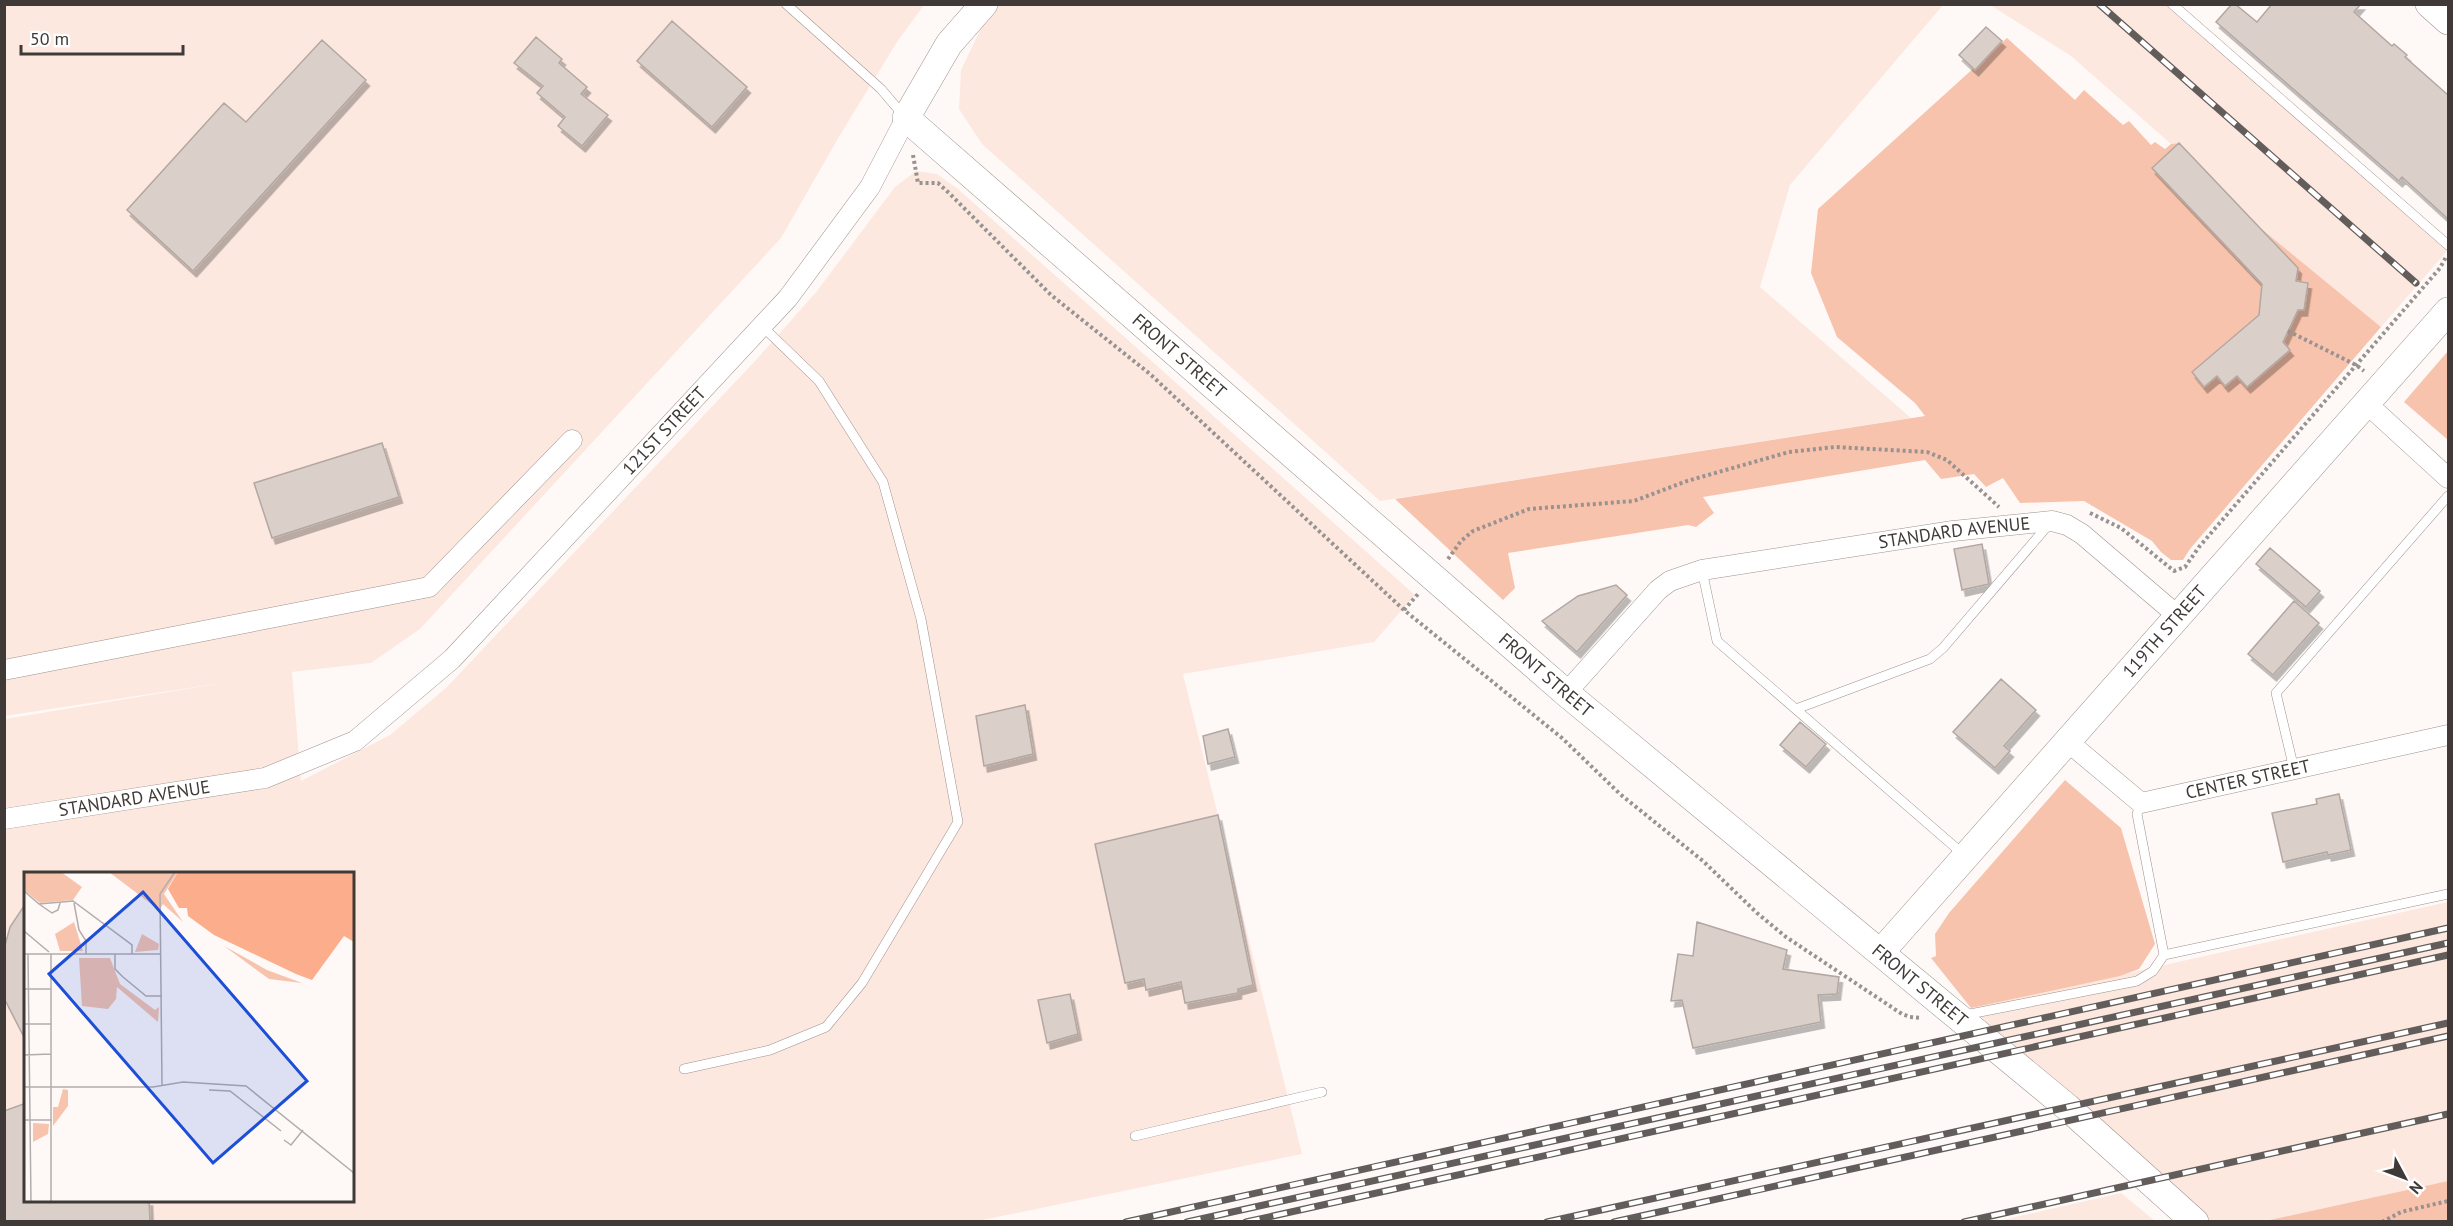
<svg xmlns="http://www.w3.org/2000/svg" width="2453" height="1226" font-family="'PT Sans',sans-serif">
<defs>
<filter id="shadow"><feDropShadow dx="3.5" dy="6" stdDeviation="0" flood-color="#0004"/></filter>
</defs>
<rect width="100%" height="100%" fill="#fef9f7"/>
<!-- built -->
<path fill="#fde8e0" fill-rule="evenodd" d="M5 5H924L897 42 840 135 781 238 420 629 371 663 292 672 301 781 390 735 446 688 756 360 817 291 895 187 916 171 937 174 958 189 1415 595 1374 642 1183 674 1302 1154 978 1221H5V719L222 683 5 716ZM26 874H352V1200H26Z
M999 5H1943L1790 185 1760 287 1911 418 1380 501 982 144 959 109 961 70 985 20Z
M1990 5H2172L2448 245V250L2381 327 2258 226 2179 143 2171 144 2071 56Z
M2448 902V1181L2265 1221H2208L1971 1008Z
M2121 1193 2155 1221H1998Z"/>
<!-- green -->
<path fill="#f8c3ad" d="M2007 38 2075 100 2084 90 2123 125 2129 121 2151 145 2155 142 2165 149 2171 144 2179 143 2258 226 2381 327 2190 549 2183 560H2171L2161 552 2152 541 2084 501 2020 503 2003 478 1986 487 1974 474 1941 479 1925 460 1703 497 1714 513 1696 527 1688 525 1508 553 1515 588 1503 600 1395 499 1925 416 1915 403 1837 337 1811 273 1818 209Z
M2448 351V440L2404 402Z
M2065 780 2121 828 2155 944 2139 969 2120 976 1971 1008 1931 958 1936 956 1935 934 1949 913Z
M2448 1181V1221H2265Z"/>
<!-- building -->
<path fill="#dbcfca" stroke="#b3a7a2" stroke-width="1.5" filter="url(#shadow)" d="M2232 4H2235L2257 22 2272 4H2361L2354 12 2392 46 2394 44 2407 55 2405 57 2448 95V219L2402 177 2399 181 2216 22Z
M672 21 747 87 712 127 637 61Z
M1986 27 2002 41 1975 70 1959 55Z
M536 37 562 59 559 63 587 87 581 94 608 115 582 146 558 126 565 117 537 93 543 86 514 63Z
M322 40 366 80 193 271 127 210 224 103 246 122Z
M2179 143 2298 268 2296 281 2308 283 2304 310H2298L2283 342 2290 350 2247 387 2237 376 2225 386 2217 376 2204 387 2192 372 2259 315 2262 284 2152 168Z
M382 443 399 497 272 538 254 483Z
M1982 544 1989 584 1962 590 1954 549Z
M2270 548 2320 591 2306 607 2256 564Z
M1616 585 1627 595 1577 652 1542 621 1578 596Z
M2294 601 2319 623 2273 675 2248 654Z
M2001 679 2036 710 2004 746 2010 751 1995 768 1953 732Z
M1025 705 1033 754 984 766 976 716Z
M1800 722 1826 744 1806 767 1780 745Z
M1228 729 1235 757 1208 764 1203 736Z
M2339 794 2351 850 2328 855 2327 852 2283 862 2272 813 2317 804 2316 799Z
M1218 815 1253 985 1238 989V993L1185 1003 1181 982 1146 990 1144 979 1125 983 1095 844Z
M26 903V1041L5 1000 4 993V949L10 927Z
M1697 922 1787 950 1783 969 1839 977 1837 994 1818 995 1821 1022 1693 1048 1682 1000 1671 1001 1678 954 1693 956Z
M1070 994 1078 1034 1047 1043 1038 1000Z
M26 1103V1200H149L150 1221H4V1111Z"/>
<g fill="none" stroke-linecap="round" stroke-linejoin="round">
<defs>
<path id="lane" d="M786 4 881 89 904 116
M2172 4 2448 245
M1702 570 1717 641 1963 854
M1796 709 1930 659 1943 648 2050 523
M2294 769 2276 693 2448 496
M2141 803 2137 814 2164 955
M1965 1015 2137 981 2153 971 2164 955 2448 894
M684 1069 770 1050 826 1027 862 983 958 822 921 619 883 482 819 381 762 326
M1135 1136 1322 1092"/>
<g id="street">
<path d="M2366 403 2448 478"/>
<path d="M4 670 429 587 572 440"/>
<path id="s1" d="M1566 693 1658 590 1670 581 1702 570 1953 531 2052 521 2067 525 2082 534 2178 616"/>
<path id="s2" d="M2067 741 2141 803 2448 735"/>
<path id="s3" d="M4 819 265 778 355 741 452 659 788 298 870 187 906 118"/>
</g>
<g id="secondary">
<path id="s4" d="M984 4 949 44 906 118 1566 693 2067 1107 2195 1222"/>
<path d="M2429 4 2448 21"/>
<path id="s5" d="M1881 952 2448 311"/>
</g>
</defs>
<!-- lane casing -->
<use href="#lane" stroke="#9e928d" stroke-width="10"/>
<!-- street casing -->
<use href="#street" stroke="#9e928d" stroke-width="21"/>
<!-- secondary casing -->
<use href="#secondary" stroke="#9e928d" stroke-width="28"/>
<!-- path -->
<path stroke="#989391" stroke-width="4" stroke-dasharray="3 3" stroke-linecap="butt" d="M913 155 918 183H938L950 194 1051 295 1150 374 1404 610 1562 738 1620 794 1703 861 1757 913 1786 937 1902 1014 1910 1017 1921 1018
M2288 331 2356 365 2364 371
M2090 513 2121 528 2174 571 2185 567 2199 547 2440 268 2446 257
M1448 559 1461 541 1473 531 1529 509 1634 501 1687 481 1789 452 1835 447 1927 452 1947 460 1999 507
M1404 610 1418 594
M2382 1222 2401 1212 2448 1201"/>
<!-- lane -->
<use href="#lane" stroke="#fff" stroke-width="9"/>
<!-- street -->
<use href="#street" stroke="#fff" stroke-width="20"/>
<!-- secondary -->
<use href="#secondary" stroke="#fff" stroke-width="27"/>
<defs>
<path id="rail" d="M2099 4 2416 283
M1126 1222 2448 928
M1187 1222 2448 943
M1246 1222 2448 955
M1547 1222 2448 1023
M1614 1222 2448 1036
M1964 1222 2448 1114"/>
</defs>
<!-- rail casing -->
<use href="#rail" stroke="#625d5b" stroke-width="7"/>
<!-- rail -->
<use href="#rail" stroke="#fff" stroke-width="4.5" stroke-dasharray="14" stroke-linecap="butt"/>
</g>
<g text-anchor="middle" stroke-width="4.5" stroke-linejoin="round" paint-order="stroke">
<!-- street labels -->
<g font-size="18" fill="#3f3a38" stroke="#fff">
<text dy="6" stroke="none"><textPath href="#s4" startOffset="501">FRONT STREET</textPath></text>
<text dy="6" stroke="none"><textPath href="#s3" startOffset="800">121ST STREET</textPath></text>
<text dy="6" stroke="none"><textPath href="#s1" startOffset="442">STANDARD AVENUE</textPath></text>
<text dy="6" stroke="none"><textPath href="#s5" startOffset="428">119TH STREET</textPath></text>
<text dy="6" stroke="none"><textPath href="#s4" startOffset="987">FRONT STREET</textPath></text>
<text dy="6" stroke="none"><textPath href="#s2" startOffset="206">CENTER STREET</textPath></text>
<text dy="6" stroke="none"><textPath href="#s3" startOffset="132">STANDARD AVENUE</textPath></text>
<text dy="6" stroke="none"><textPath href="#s4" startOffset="1473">FRONT STREET</textPath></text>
</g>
</g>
<!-- overview -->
<g transform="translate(24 872)">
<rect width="330" height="330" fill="#fef9f7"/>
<path d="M0 0H37L58 15 49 28 16 31 0 18ZM85 0H154L140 22 159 50 139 32 135 38ZM50 50 59 79H36L31 62ZM118 62 135 72 134 78 111 80ZM200 74 243 98 278 111 245 107ZM55 86H86L96 112 131 138 135 135 134 150 93 115 92 127 84 137 58 134ZM39 217 44 218V234L29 254V235H34ZM9 251 25 252 24 262 9 270Z" fill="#f8c3ad"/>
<path d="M154 0H330V70L320 64 288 108 272 102 190 63 164 44 163 36H155L144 17Z" fill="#fcad8b"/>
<path fill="none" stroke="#b2adab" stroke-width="1.5" d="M0 19 15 32 49 29 108 73V82M50 31 55 58 62 69V82M15 32 28 41 34 38 36 31M0 59 25 80M0 82H136M4 82 7 330M27 82V330M91 82V97L99 105 122 124H138M0 117H27M0 152H27M0 183 27 182M138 213 136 22 151 0M0 215H129L159 210 222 214 330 301M185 218 206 219 257 259M0 248H28M260 268 267 273 279 258"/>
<path fill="#1d4ed8" fill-opacity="0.15" stroke="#1d4ed8" stroke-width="3" d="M119 20 283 209 189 291 25 102Z"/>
<rect width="330" height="330" fill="none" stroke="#3f3a38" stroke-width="3"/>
</g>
<!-- border -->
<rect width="2453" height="1226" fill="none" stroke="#3f3a38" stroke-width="12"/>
<!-- north arrow -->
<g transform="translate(2405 1178) rotate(131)" stroke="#ffffff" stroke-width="4.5" paint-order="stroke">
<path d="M0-4.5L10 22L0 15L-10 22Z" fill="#3f3a38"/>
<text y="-9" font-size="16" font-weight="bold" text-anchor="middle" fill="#3f3a38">N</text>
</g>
<!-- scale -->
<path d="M21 45v9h162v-9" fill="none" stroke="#3f3a38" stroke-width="3"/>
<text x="30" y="45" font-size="18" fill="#3f3a38" stroke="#ffffff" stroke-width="4.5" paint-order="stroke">50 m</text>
</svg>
